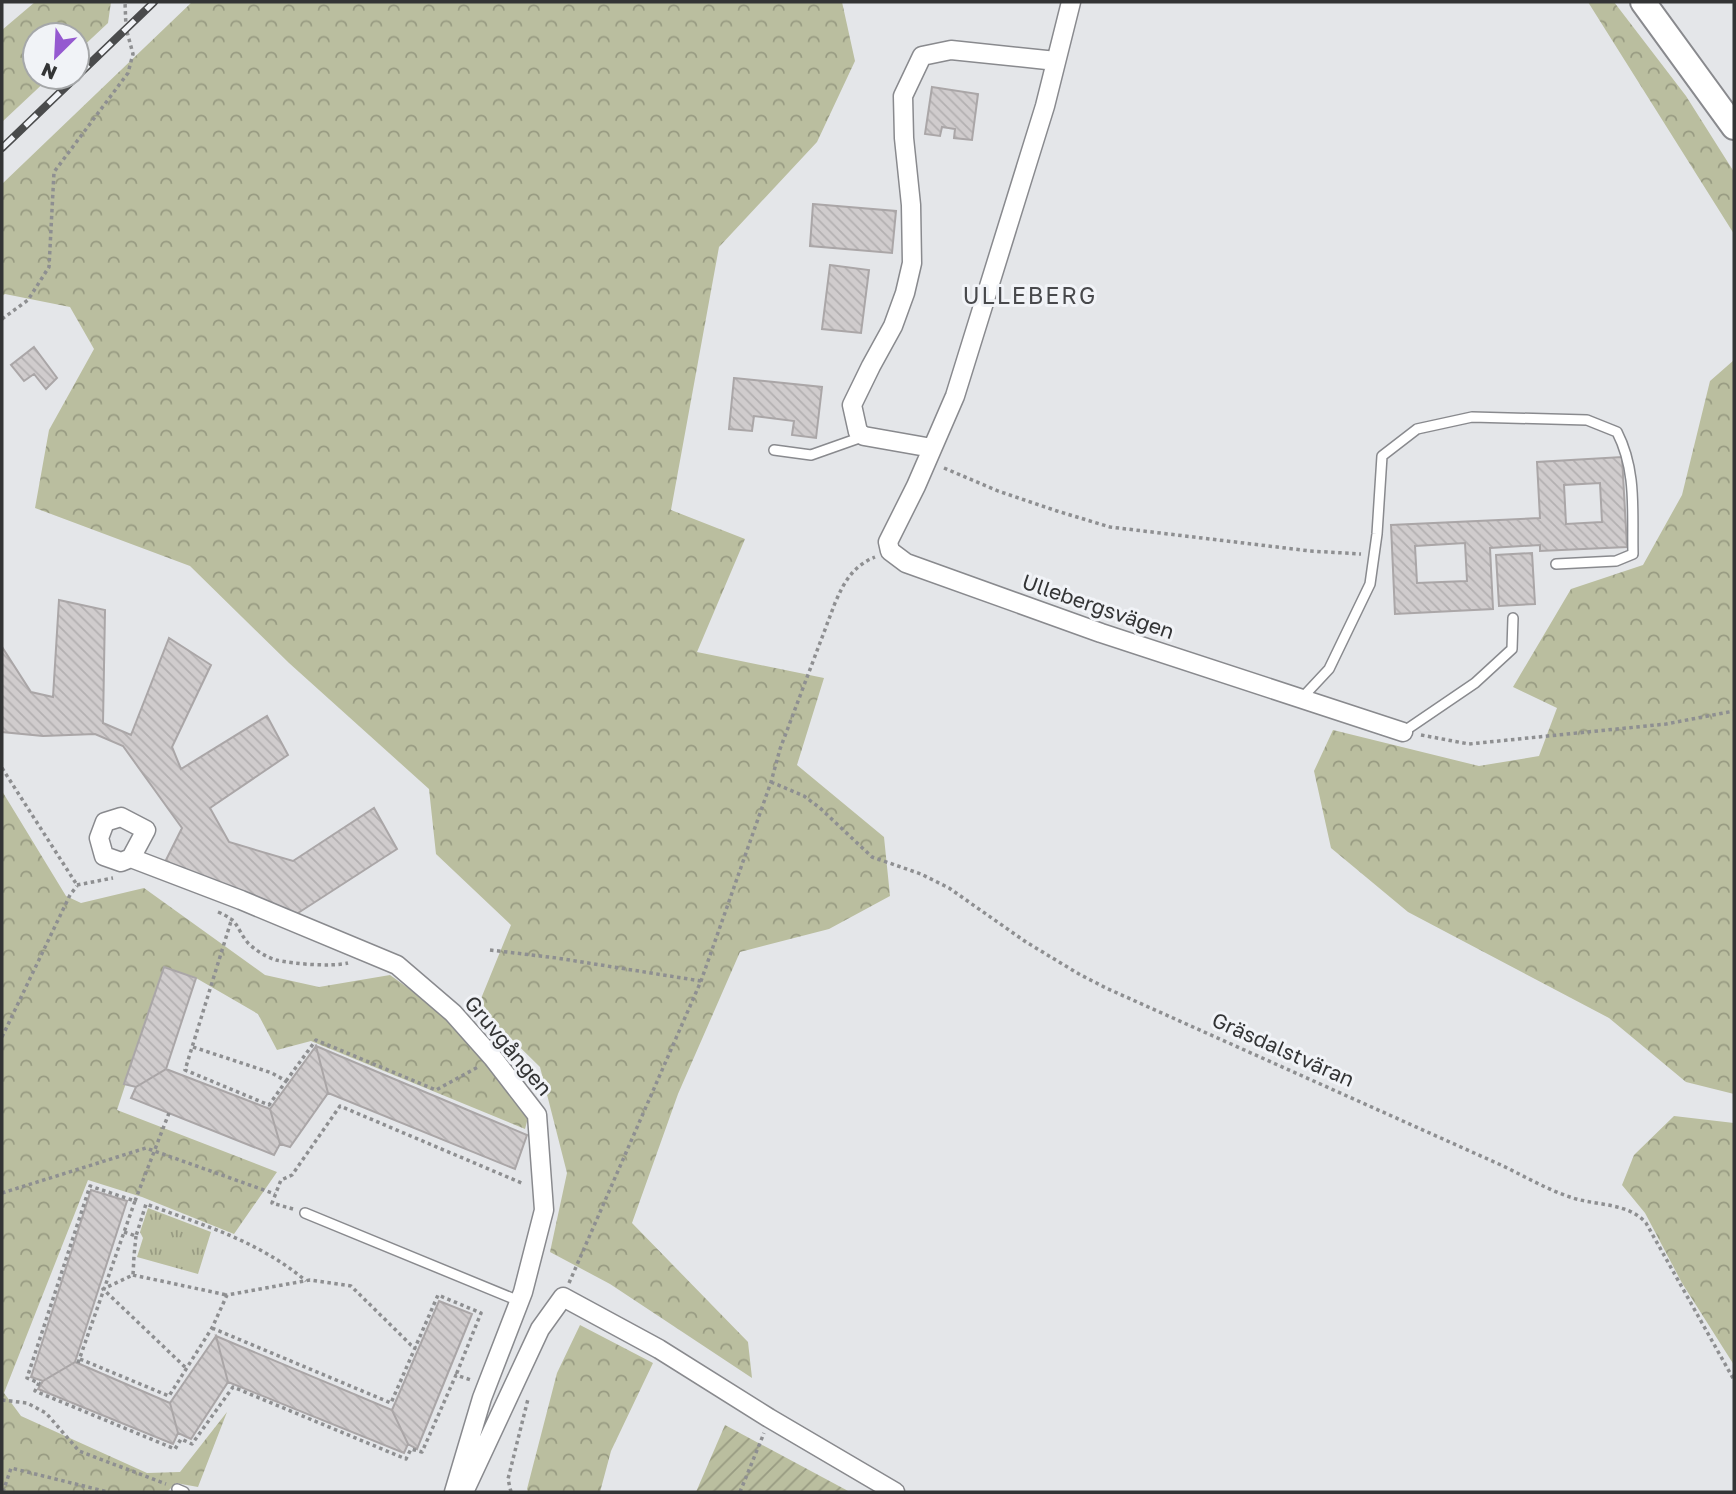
<svg xmlns="http://www.w3.org/2000/svg" width="1736" height="1494" font-family="'Golos Text',sans-serif">
<defs>
<pattern id="forest-crowns" width="20" height="18" patternUnits="userSpaceOnUse" patternTransform="scale(1.75)"><rect width="20" height="18" fill="#babe9f"/><path d="M2 6a3 3 0 1 1 6 0M12 15a3 3 0 1 1 6 0" fill="none" stroke="#989b82"/></pattern>
<pattern id="park-tufts" width="24" height="20" patternUnits="userSpaceOnUse" patternTransform="scale(1.75)"><rect width="24" height="20" fill="#babe9f"/><path d="M3 7l-1-3M5 7V3M7 7l1-3M15 17l-1-3M17 17v-4M19 17l1-3" fill="none" stroke="#989b82"/></pattern>
<pattern id="garden-furrows" width="10" height="10" patternUnits="userSpaceOnUse" patternTransform="scale(1.75)"><rect width="10" height="10" fill="#babe9f"/><path d="M-1 1l2-2M0 10L10 0M9 11l2-2" fill="none" stroke="#989b82"/></pattern>
<pattern id="building-back-hatch" width="6" height="6" patternUnits="userSpaceOnUse" patternTransform="scale(1.75)"><rect width="6" height="6" fill="#d0cccd"/><path d="M-1 5l2 2M0 0l6 6M5-1l2 2" fill="none" stroke="#b3b0b1"/></pattern>
</defs>
<rect width="100%" height="100%" fill="#e4e6e9"/>
<!-- forest -->
<path fill="url(#forest-crowns)" d="M35 2H111L108 23 77 52V35H35V77H50L2 122V30Z
M192 2H842L855 61 817 142 719 247 671 510 745 539 697 652 824 678 797 765 884 837 890 896 829 929 740 952 678 1094 632 1223 748 1342 752 1378 610 1284 550 1252 567 1173 540 1067 478 1006 511 925 436 854 429 789 289 663 190 566 35 508 49 430 94 349 70 307 5 294 2 296V184Z
M1588 2H1614L1686 96 1734 172V234Z
M1734 360V1094L1686 1082 1609 1018 1408 912 1331 848 1314 771 1333 730 1479 766 1539 756 1557 708 1513 687 1571 589 1643 565 1682 495 1710 381Z
M2 791 66 896 81 903 144 888 265 975 319 987 390 975 443 1013 529 1114 525 1129 311 1041 277 1050 258 1014 196 978 164 968 117 1110 277 1172 234 1234 142 1197 88 1180 4 1393 21 1416 147 1473 180 1472 227 1412 198 1487 176 1483 167 1492H2Z
M1674 1116 1734 1123V1365L1682 1283 1645 1213 1622 1185 1634 1155Z
M580 1325 653 1363 611 1451 600 1492H528L527 1489 557 1373Z"/>
<!-- park -->
<path fill="url(#park-tufts)" d="M148 1208 211 1232 198 1274 137 1257 143 1238 140 1232Z"/>
<!-- garden -->
<path fill="url(#garden-furrows)" d="M725 1425 850 1492H696Z"/>
<!-- building -->
<path fill="url(#building-back-hatch)" stroke="#aaa6a7" stroke-width="2" fill-rule="evenodd" d="M932 87 978 94 972 140 954 138 955 129 942 127 940 136 925 134Z
M813 204 896 211 892 253 810 246Z
M830 265 869 270 861 333 822 329Z
M34 347 57 378 46 389 34 374 24 381 11 365Z
M734 378 822 387 816 438 792 435 794 421 754 416 752 431 729 429Z
M1622 457 1627 547 1540 551V545L1490 548 1493 609 1395 614 1391 525 1540 518 1537 462ZM1600 483 1602 522 1566 524 1564 485ZM1465 543 1467 581 1417 583 1415 546Z
M1532 553 1535 604 1499 606 1496 555Z
M59 600 105 610 103 723 131 735 169 638 211 665 172 747 181 769 267 716 288 755 210 808 229 842 293 861 374 808 397 849 295 915 165 862 182 828 123 746 95 734 43 736 2 732V647L31 692 53 697Z
M164 967 196 978 166 1069 136 1087 124 1084Z
M316 1046 527 1135 515 1169 328 1093Z
M316 1046 328 1093 290 1147 280 1144 270 1109Z
M166 1069 270 1109 280 1144 274 1155 131 1098 136 1087Z
M91 1190 127 1201 75 1362 43 1381 31 1377Z
M439 1301 472 1314 417 1449 408 1444 392 1410Z
M216 1336 228 1382 191 1439 178 1433 170 1403Z
M216 1336 392 1410 408 1444 404 1453 228 1382Z
M75 1362 170 1403 178 1433 173 1444 38 1389 43 1381Z"/>
<g fill="none" stroke-linecap="round" stroke-linejoin="round">
<defs>
<path id="lane" d="M774 450 811 455 862 437
M1301 699 1329 669 1370 584 1377 534 1382 456 1417 429 1472 417 1587 420 1617 432C1637 471 1632 512 1633 554L1616 561 1556 564
M1403 732 1475 683 1512 649 1513 618
M305 1213 519 1301
M177 1489 184 1492"/>
<path id="street" d="M1071 2 1045 106 955 396 916 486 888 542 890 551 906 563 1101 633 1403 732
M932 448 864 436 858 432 852 405 871 366 893 326 905 293 912 263 911 205 904 138 903 96 922 56 951 50 1056 61
M131 858 146 830 121 817 105 822 99 838 104 856 121 862 131 858 241 900 397 965 453 1013 493 1058 537 1115 544 1210 523 1292 482 1398 454 1492
M464 1492 540 1329 563 1297 659 1349 769 1418 895 1492"/>
<path id="secondary" d="M1643 2 1734 127"/>
</defs>
<!-- lane casing -->
<use href="#lane" stroke="#898a8e" stroke-width="12"/>
<!-- street casing -->
<use href="#street" stroke="#898a8e" stroke-width="21"/>
<!-- secondary casing -->
<use href="#secondary" stroke="#898a8e" stroke-width="28"/>
<!-- path -->
<path stroke="#8e8f91" stroke-width="3.5" stroke-dasharray="3.5 3.5" stroke-linecap="butt" d="M2 319 28 300 49 267 54 172 128 73 133 54 126 28 125 2
M944 468 998 491 1057 511 1110 527 1310 551 1361 554
M1421 735 1469 744 1666 724 1734 711
M2 768 77 885
M771 782 804 796 820 808 872 857 921 874 949 888 1026 942 1079 974 1106 988 1501 1165C1524 1176 1546 1189 1570 1197 1595 1206 1628 1202 1646 1223L1734 1380
M77 885 113 878
M218 912C240 921 235 927 248 943 255 950 266 957 276 960 293 964 332 967 348 963
M490 950 557 958 701 981
M2 1037 70 895 77 886
M193 1047 272 1073 286 1081 269 1105 185 1070 232 918
M286 1081 316 1040 436 1090 478 1067
M2 1193 146 1148 275 1194
M135 1201 169 1113
M293 1209 272 1203 281 1180 292 1175 340 1106 524 1184
M124 1232 136 1236 146 1204C203 1225 259 1241 306 1281
M136 1236 134 1256 133 1275 103 1289 186 1368
M133 1275 227 1295
M569 1283 701 981 771 782 780 749 835 603C844 582 853 566 875 557
M212 1328 391 1403 438 1295 481 1313 456 1375
M80 1359 169 1396 212 1328 227 1295 310 1280 351 1286 411 1345 416 1348
M78 1363 135 1201 90 1186 27 1378 39 1383 35 1391 175 1449 181 1439 192 1444 233 1387 406 1459 411 1449 422 1452 456 1375 471 1380
M2 1400 27 1403 46 1413 79 1451 166 1484
M3 1492 11 1468 108 1492
M511 1492 508 1479 528 1399
M740 1492 764 1433"/>
<!-- lane -->
<use href="#lane" stroke="#fff" stroke-width="9"/>
<!-- street -->
<use href="#street" stroke="#fff" stroke-width="18"/>
<!-- secondary -->
<use href="#secondary" stroke="#fff" stroke-width="24"/>
<defs>
<path id="rail" d="M77 76 154 2
M2 148 76 77"/>
</defs>
<!-- rail casing -->
<use href="#rail" stroke="#4a4b4c" stroke-width="8"/>
<!-- rail -->
<use href="#rail" stroke="#f1f3f7" stroke-width="5" stroke-dasharray="16" stroke-linecap="butt"/>
</g>
<g text-anchor="middle" stroke-width="6" stroke-linejoin="round" paint-order="stroke">
<!-- street labels -->
<g font-size="21" fill="#333435" stroke="#f1f3f7">
<text transform="translate(1098 607) rotate(19)" y="7">Ullebergsvägen</text>
<text transform="translate(508 1046) rotate(50)" y="7">Gruvgången</text>
<text transform="translate(1283 1050) rotate(24)" y="7">Gräsdalstväran</text>
</g>
<!-- neighbourhood labels -->
<g font-size="23" letter-spacing="2" fill="#48494c" stroke="#f1f3f7">
<text x="1030" y="304">ULLEBERG</text>
</g>
</g>
<!-- border -->
<rect width="1736" height="1494" fill="none" stroke="#333435" stroke-width="7"/>
<!-- north arrow -->
<g transform="translate(56 56) rotate(204)"><circle r="33" fill="#f1f3f7" stroke="#a5a7a9" stroke-width="2"/>
<path d="M0-5L12 26L0 18L-12 26Z" fill="#9559d0"/>
<text y="-10" font-size="19" font-weight="bold" text-anchor="middle" fill="#333435">N</text>
</g>
</svg>
